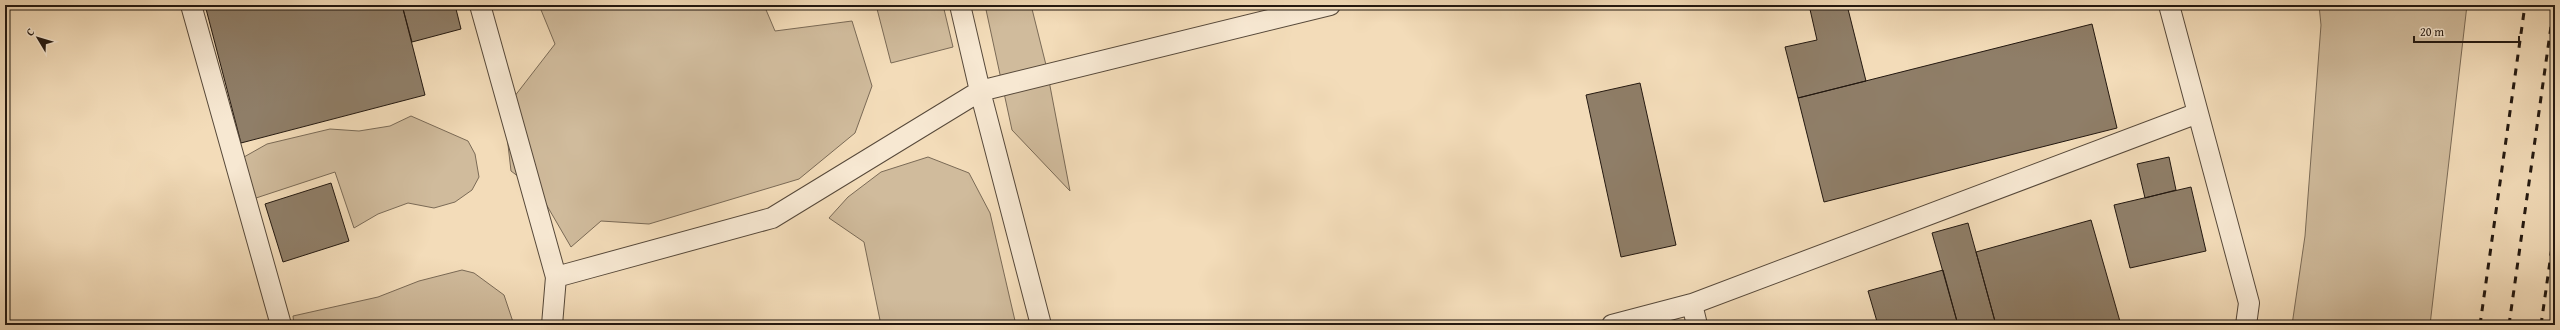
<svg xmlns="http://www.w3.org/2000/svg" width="2560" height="330" font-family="'Gentium Book Plus',serif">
<rect width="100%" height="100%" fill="#f3dcb9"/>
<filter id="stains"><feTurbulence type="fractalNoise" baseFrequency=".005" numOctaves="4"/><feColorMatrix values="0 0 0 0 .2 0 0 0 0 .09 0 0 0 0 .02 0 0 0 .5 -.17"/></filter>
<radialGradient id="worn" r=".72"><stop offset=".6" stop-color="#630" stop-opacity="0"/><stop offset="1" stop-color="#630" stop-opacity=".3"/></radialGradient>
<!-- green -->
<path fill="#d0bb9c" stroke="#7a6a56" d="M539 5H764L775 31 852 21 872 86 855 133 799 179 649 224 601 221 571 247 539 192 511 171 504 110 555 44Z
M876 5H943L953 47 891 63Z
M985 5H1031L1046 65 1070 191 1012 130Z
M2319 5H2467L2430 325H2292L2305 236 2321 25Z
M411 116 468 141 475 154 479 177 472 190 455 202 434 208 408 203 378 214 354 228 335 172 256 198 239 178 244 157 267 144 330 129 359 131 390 126Z
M928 157 969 173 990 213 1016 325H881L864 242 829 218 848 197 881 172Z
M462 270 474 273 504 295 514 325H294L293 316 378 297 419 281Z"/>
<!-- building -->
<path fill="#8f7e68" stroke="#231810" d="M205 5H402L425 95 241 143Z
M402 5H455L461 29 412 42Z
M1809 5H1847L1866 81 1798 98 1785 47 1817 40Z
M2092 24 2117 128 1824 202 1798 98Z
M1640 83 1676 245 1621 257 1586 95Z
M2169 157 2176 190 2145 198 2137 164Z
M331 183 349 241 283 262 265 204Z
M2191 187 2206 251 2130 268 2114 205Z
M2091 220 2121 325H1996L1976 252Z
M1968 223 1976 252 1996 325H1958L1932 233Z
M1943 270 1958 325H1878L1868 291Z"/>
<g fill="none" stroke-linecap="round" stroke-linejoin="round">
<defs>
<path id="lane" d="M191 5 281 325
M480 5 556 277
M960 5 980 91 1041 325
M2169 5 2249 303 2246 325
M1692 304 2198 113
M552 325 556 277 772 218 980 91 1330 5
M1612 325 1692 304 1697 325"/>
</defs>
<!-- lane casing -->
<use href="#lane" stroke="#57493a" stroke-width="22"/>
<!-- lane -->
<use href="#lane" stroke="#f7e8d2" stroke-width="20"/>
<!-- rail -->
<path stroke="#231810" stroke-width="3" stroke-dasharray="7 7" stroke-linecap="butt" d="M2480 325 2525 5
M2509 325 2554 5
M2541 325 2555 226"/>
</g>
<!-- margin -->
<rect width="2560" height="330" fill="none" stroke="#f3dcb9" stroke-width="20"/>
<rect x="6" y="6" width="2548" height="318" fill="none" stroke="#231810" stroke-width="2"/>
<rect x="10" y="10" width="2540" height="310" fill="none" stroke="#231810"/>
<!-- north arrow -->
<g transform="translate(38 38) rotate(308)" stroke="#f7e8d2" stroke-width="3" paint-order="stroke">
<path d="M0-3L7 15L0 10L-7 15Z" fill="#231810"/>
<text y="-6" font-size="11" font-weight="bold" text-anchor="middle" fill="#231810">С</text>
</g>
<!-- scale -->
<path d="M2414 36v6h105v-6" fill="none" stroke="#231810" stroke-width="2"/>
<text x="2420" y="36" font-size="12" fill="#231810" stroke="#f7e8d2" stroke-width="3" paint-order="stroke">20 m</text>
<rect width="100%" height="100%" filter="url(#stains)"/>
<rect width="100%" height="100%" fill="url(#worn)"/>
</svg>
